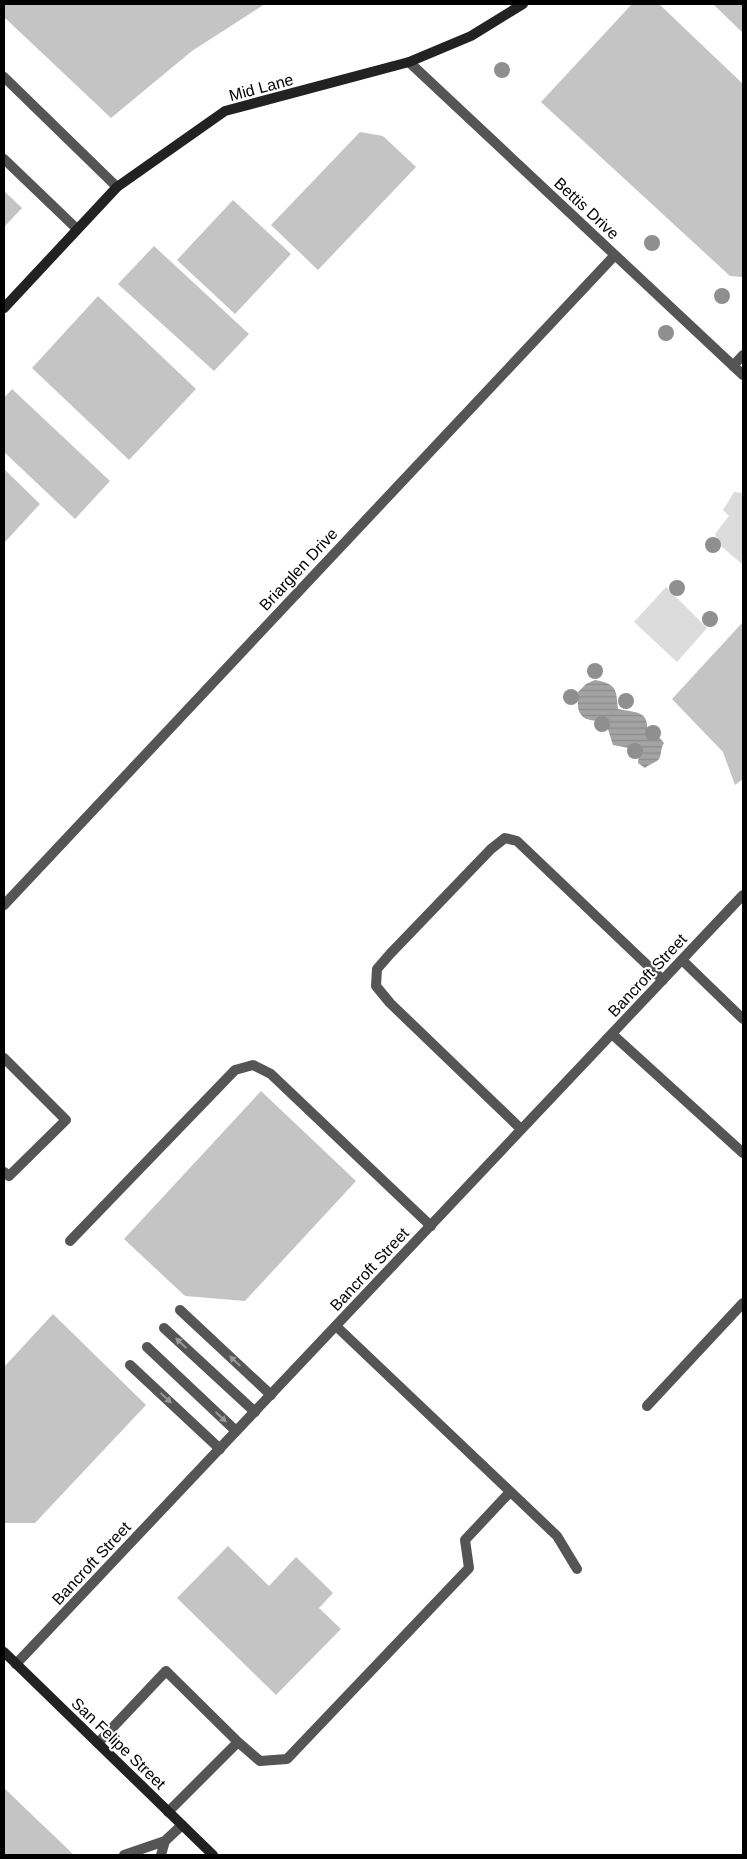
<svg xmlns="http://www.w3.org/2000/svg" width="747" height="1859" font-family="Arial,sans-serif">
<defs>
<pattern id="water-rules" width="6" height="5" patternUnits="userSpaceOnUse" patternTransform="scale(1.25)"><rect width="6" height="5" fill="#a3a3a3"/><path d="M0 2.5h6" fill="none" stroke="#8b8b8b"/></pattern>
</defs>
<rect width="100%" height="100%" fill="#fff"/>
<!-- green -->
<path fill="#dcdcdc" d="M734 492 743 493V565L721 546 715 534 729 516 723 510Z
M666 587 707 628 677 662 634 622Z"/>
<!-- water -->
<path fill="url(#water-rules)" d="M595 680C617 684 616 689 618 709 634 713 652 709 646 736L652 740 658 736 664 743C660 749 662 754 659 759 656 763 649 764 645 768L638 763 639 753 629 748 613 745 605 720C596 721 583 722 579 711 577 706 579 700 576 694L586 684Z"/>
<!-- building -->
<path fill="#c4c4c4" d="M4 4H265L192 51 111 118 4 17Z
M632 4H659L743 84V277L730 276 541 102Z
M713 4H743V33Z
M360 132 383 136 416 167 318 270 271 225Z
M4 191 22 208 4 227Z
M233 200 291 254 235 314 177 260Z
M154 246 249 334 214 371 118 284Z
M98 296 196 389 129 460 32 368Z
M12 389 110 481 75 519 4 452V398Z
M4 469 40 504 4 543Z
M743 622V779L735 785 723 752 672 699Z
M261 1091 356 1181 245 1301 185 1296 124 1239Z
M53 1314 146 1405 35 1523H4V1367Z
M228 1546 269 1586 296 1557 333 1593 319 1608 341 1629 276 1695 177 1598Z
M4 1788 74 1855H4Z"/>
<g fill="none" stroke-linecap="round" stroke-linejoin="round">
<!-- lane -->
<path stroke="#555" stroke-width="10" d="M4 77 117 187
M4 159 77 229
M682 960 743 1019
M612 1034 743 1153
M4 1058 66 1120 9 1176 4 1172
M521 1129 390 1003 376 986 377 969 390 954 491 849 505 838 517 841 663 980
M70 1241 235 1070 253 1065 271 1074 431 1226
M180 1310 271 1395
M336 1326 557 1536 577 1569
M164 1328 255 1412
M147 1347 236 1431
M130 1365 220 1449
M647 1406 743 1303
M238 1742 260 1761 287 1759 469 1568 465 1540 510 1492
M98 1743 166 1671 238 1742 168 1812
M124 1855 165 1841 182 1825
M161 1855 165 1841"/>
<!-- street -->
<path stroke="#555" stroke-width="10" d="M409 62 743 375
M733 366 743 355
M4 905 615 255
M16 1664 743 895"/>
<!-- secondary -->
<path stroke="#222" stroke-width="10" d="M4 308 117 187 225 111 409 62 471 36 523 4
M4 1652 213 1855"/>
</g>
<!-- trees -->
<g fill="#8f8f8f">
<circle cx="502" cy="70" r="8"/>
<circle cx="652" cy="243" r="8"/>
<circle cx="722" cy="296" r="8"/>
<circle cx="666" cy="333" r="8"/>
<circle cx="713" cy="545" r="8"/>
<circle cx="677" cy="588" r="8"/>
<circle cx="710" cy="619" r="8"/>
<circle cx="595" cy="671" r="8"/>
<circle cx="571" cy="697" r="8"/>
<circle cx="626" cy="701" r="8"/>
<circle cx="602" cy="724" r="8"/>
<circle cx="653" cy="733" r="8"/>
<circle cx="635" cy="751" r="8"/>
</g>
<!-- one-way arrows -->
<defs><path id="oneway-solid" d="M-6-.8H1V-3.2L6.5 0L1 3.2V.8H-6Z" transform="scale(1.25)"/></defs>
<g fill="#999">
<use href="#oneway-solid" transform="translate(181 1343) rotate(-137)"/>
<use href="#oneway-solid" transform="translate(235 1361) rotate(-137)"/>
<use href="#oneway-solid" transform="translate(166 1398) rotate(43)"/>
<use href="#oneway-solid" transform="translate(221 1417) rotate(43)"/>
</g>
<g text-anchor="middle" stroke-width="4" stroke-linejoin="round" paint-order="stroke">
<!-- street labels -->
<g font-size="16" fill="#000" stroke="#fff">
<text transform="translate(261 87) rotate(-15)" y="6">Mid Lane</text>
<text transform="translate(587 208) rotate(43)" y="6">Bettis Drive</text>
<text transform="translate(298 569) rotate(-47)" y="6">Briarglen Drive</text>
<text transform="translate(647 975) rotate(-47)" y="6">Bancroft Street</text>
<text transform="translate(369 1269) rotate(-47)" y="6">Bancroft Street</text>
<text transform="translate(91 1563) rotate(-47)" y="6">Bancroft Street</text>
<text transform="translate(119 1743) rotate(44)" y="6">San Felipe Street</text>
</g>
</g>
<!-- border -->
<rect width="747" height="1859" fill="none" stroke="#000000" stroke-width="10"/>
</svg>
